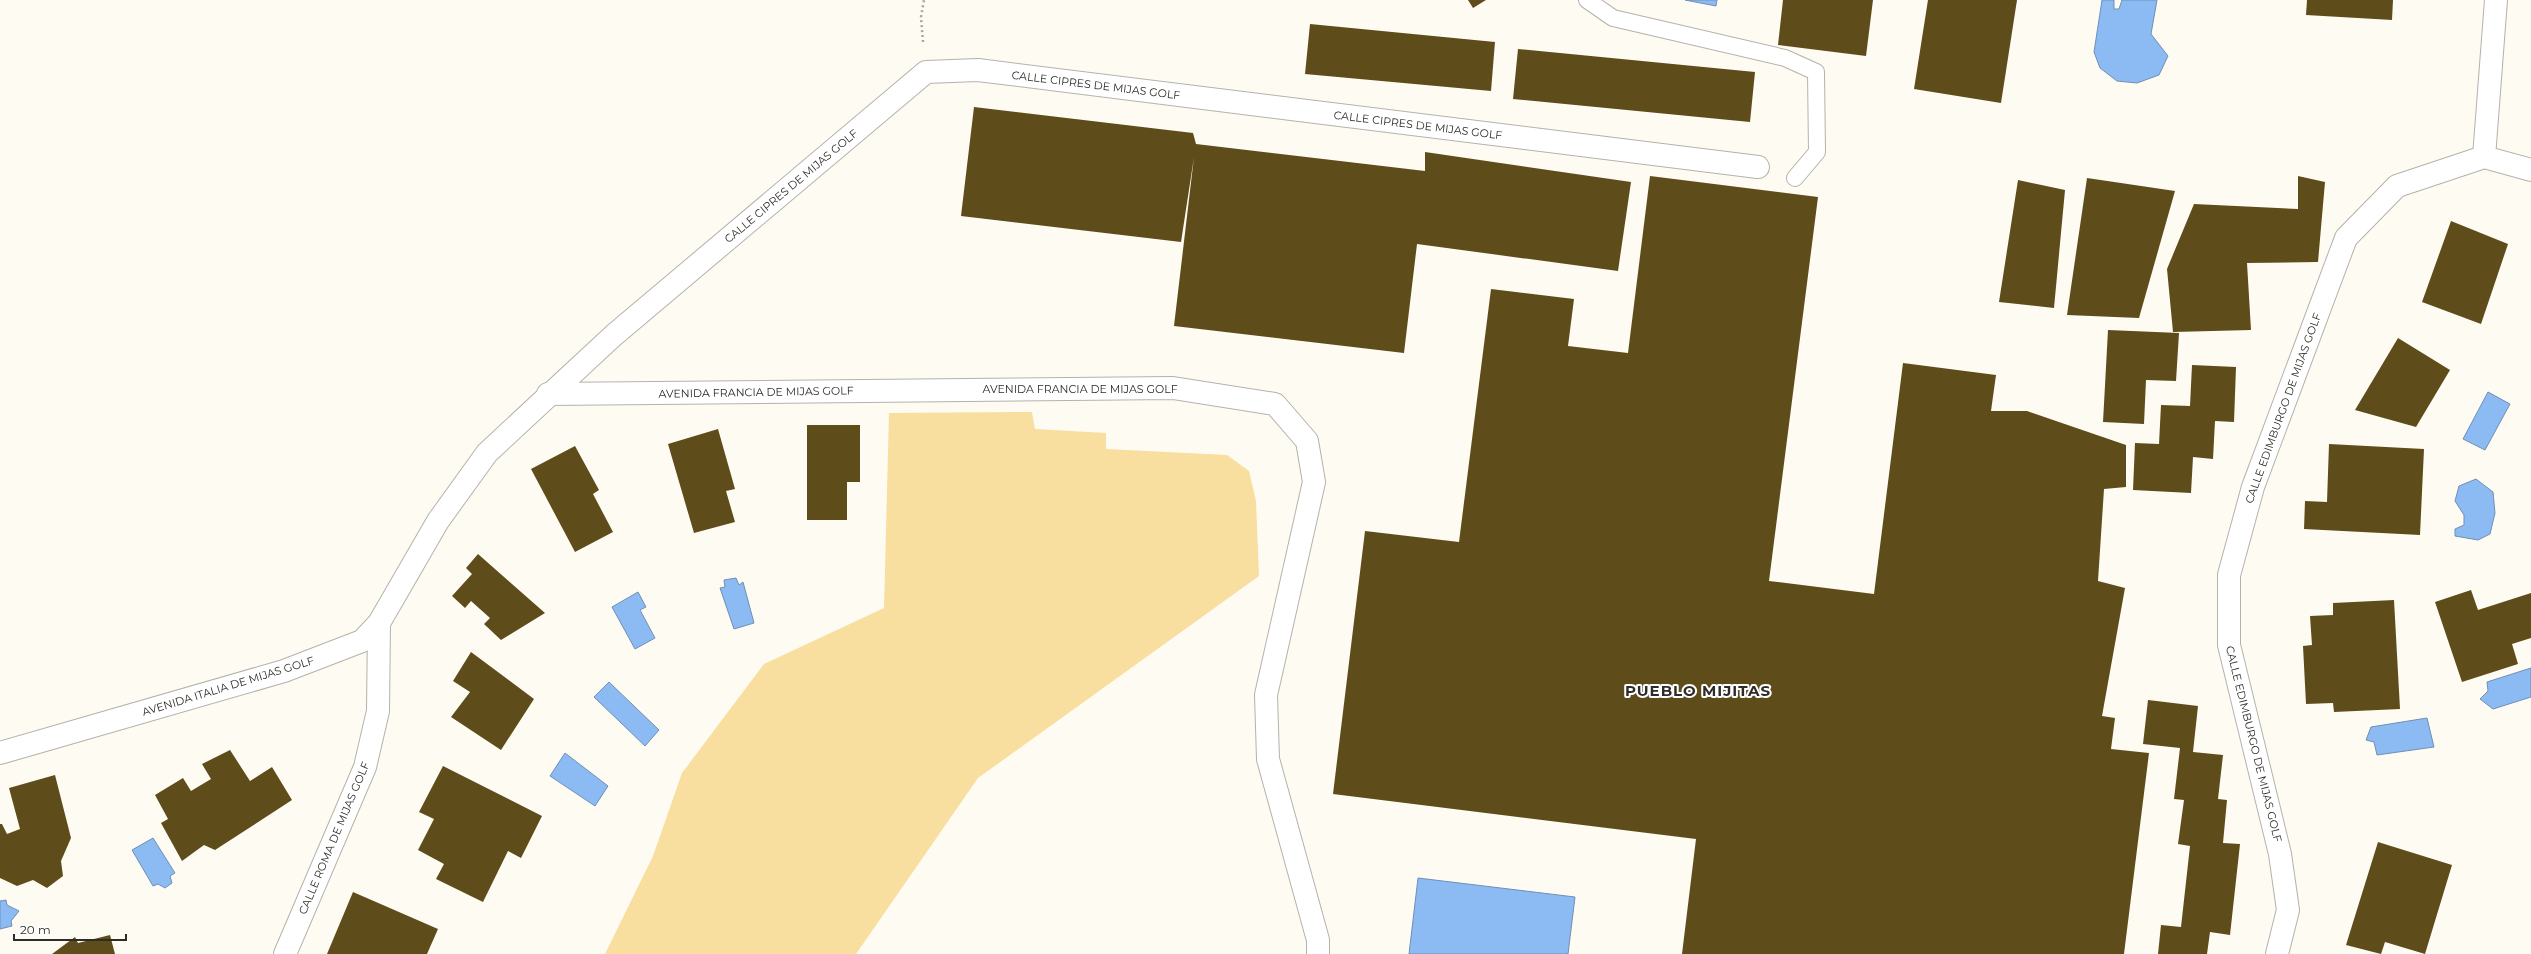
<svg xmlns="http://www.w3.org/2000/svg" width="2531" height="954" font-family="Montserrat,sans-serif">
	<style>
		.green { fill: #f8df9f }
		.water { fill: #8cbaf2; stroke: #708fb6 }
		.building { fill: #5e4c1b }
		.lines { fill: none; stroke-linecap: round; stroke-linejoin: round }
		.service-casing { stroke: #b5b2ab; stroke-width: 18 }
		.minor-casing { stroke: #b5b2ab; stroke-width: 24 }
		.path { stroke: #a9a6a1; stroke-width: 2.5; stroke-dasharray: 2 3; stroke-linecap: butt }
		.service { stroke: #fff; stroke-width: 16 }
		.minor { stroke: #fff; stroke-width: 22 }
		.labels { text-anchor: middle; stroke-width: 4; stroke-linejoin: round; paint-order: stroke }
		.street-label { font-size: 11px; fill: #2d2c29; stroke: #fff }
		.district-label { font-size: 15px; font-weight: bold; letter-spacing: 1px; fill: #2d2c29; stroke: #fff }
	</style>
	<rect width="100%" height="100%" fill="#fefbf3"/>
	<polygon class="green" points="1032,412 1035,429 1106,433 1106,449 1227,455 1249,471 1256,501 1259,576 978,778 856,954 605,954 653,856 682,773 764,664 884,608 889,413"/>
	<g class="water">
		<polygon points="1685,0 1717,0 1716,6"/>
		<polygon points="2102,0 2114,0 2114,9 2119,9 2122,0 2157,0 2151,34 2168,56 2159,75 2137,83 2117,81 2100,68 2094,52"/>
		<polygon points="2488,392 2510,404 2485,450 2463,439"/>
		<polygon points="2476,479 2493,492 2495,513 2490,534 2478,540 2455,536 2455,529 2464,525 2464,515 2455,501 2459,486"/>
		<polygon points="736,578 739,585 743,582 754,623 734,629 720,588 725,587 724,580"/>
		<polygon points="638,592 646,607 640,610 655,638 635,649 612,607"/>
		<polygon points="2531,668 2531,697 2493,709 2480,699 2488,691 2487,682"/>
		<polygon points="609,682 659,730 645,746 594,697"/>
		<polygon points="2427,718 2434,747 2377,755 2374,742 2366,740 2371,727"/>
		<polygon points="565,753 608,786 595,806 550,776"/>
		<polygon points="153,838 175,873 170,876 172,883 165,888 158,884 153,886 132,850"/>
		<polygon points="1418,878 1575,897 1568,954 1409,954"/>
		<polygon points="6,900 7,905 19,911 11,921 12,926 0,929 0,901"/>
	</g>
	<g class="building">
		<polygon points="1468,0 1486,0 1473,8"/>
		<polygon points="1783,0 1873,0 1866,56 1778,45"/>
		<polygon points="1928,0 2017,0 2001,103 1914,89"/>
		<polygon points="2307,0 2393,0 2392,20 2306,15"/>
		<polygon points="1310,24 1495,42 1491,91 1305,74"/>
		<polygon points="1518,49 1755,72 1750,122 1513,99"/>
		<polygon points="974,107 1193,133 1196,144 1425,171 1425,152 1631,182 1618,271 1417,244 1404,353 1174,326 1194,157 1181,242 961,216"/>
		<polygon points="1650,176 1818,197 1769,581 1874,594 1903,363 1996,375 1991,411 2027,411 2126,445 2126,487 2104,489 2098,581 2125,588 2102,716 2115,718 2111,749 2149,753 2124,954 1682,954 1696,839 1333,794 1365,531 1459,542 1491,289 1574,299 1568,346 1628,353"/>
		<polygon points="2298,176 2325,182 2318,262 2247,263 2251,330 2173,332 2167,269 2194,204 2298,209"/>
		<polygon points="2087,178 2175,191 2139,318 2067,315"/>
		<polygon points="2018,180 2065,190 2054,308 1999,302"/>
		<polygon points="2451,221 2508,244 2481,324 2422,302"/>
		<polygon points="2108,330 2179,333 2176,381 2146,380 2144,424 2103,422"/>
		<polygon points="2398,338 2450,370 2416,427 2355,410"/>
		<polygon points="2192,365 2236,367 2234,422 2215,421 2213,459 2193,457 2191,493 2133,490 2135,443 2159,444 2161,405 2190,406"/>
		<polygon points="807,425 860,425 860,482 847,482 847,520 807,520"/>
		<polygon points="718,429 735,489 726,491 735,522 694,533 668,444"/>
		<polygon points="2329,444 2424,449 2420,535 2304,529 2305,501 2327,502"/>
		<polygon points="575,446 599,490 593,494 613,532 575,552 531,469"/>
		<polygon points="478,554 545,613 501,640 484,624 490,618 471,601 465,608 452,596 472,574 466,568"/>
		<polygon points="2471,590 2478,610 2531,593 2531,638 2512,644 2518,664 2462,682 2435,602"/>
		<polygon points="2394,600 2400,709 2334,712 2333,703 2306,704 2303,646 2312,645 2310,616 2333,615 2333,603"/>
		<polygon points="471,652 534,699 501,750 451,717 470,692 453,681"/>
		<polygon points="2148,700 2198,706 2193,752 2223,755 2218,799 2227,800 2223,843 2240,844 2230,935 2210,932 2207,954 2158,954 2161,925 2181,927 2190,846 2178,844 2184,800 2174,799 2180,748 2143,744"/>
		<polygon points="230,750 250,781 272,767 292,800 215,850 204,845 182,861 161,823 168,819 155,795 183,778 191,791 211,779 202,764"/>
		<polygon points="443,766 542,816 521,858 508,851 483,902 436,879 444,864 418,850 434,819 419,812"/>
		<polygon points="55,775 71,838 61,861 63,876 47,888 33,880 17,886 0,878 0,824 2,824 7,834 20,829 9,788"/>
		<polygon points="2378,842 2452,865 2425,954 2385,942 2381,954 2346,945"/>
		<polygon points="353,892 438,929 427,954 327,954"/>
		<polygon points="110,935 115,954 52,954 75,937 78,943"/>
	</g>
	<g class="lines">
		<defs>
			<polyline id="service" points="1587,0 1613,18 1785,58 1816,72 1817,152 1795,178"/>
			<g id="minor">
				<polyline points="2484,157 2496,0"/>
				<polyline points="548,394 1173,388 1275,404 1307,441 1314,482 1266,695 1268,759 1318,940 1318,954"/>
				<polyline points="0,753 284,671 362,641 379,623 438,521 487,453 614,335 926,72 978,70 1758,167"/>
				<polyline points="285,954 365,767 378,711 379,623"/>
				<polyline points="2277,954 2288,910 2280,854 2229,645 2229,575 2253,487 2346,238 2397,186 2484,157 2531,170"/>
			</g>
		</defs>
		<use href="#service" class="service-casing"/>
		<use href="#minor" class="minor-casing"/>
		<polyline class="path" points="923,42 921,17 924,0"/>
		<use href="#service" class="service"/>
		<use href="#minor" class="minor"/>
	</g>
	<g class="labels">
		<g class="street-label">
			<text transform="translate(1096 85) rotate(7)" y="4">CALLE CIPRES DE MIJAS GOLF</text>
			<text transform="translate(1418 125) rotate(7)" y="4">CALLE CIPRES DE MIJAS GOLF</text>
			<text transform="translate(791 186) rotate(-40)" y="4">CALLE CIPRES DE MIJAS GOLF</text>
			<text x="1080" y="393">AVENIDA FRANCIA DE MIJAS GOLF</text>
			<text transform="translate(756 392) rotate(-1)" y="4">AVENIDA FRANCIA DE MIJAS GOLF</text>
			<text transform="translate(2283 408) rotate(-70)" y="4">CALLE EDIMBURGO DE MIJAS GOLF</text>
			<text transform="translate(228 686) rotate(-17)" y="4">AVENIDA ITALIA DE MIJAS GOLF</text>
			<text transform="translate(2254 744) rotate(76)" y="4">CALLE EDIMBURGO DE MIJAS GOLF</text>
			<text transform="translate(334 838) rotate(-67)" y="4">CALLE ROMA DE MIJAS GOLF</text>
		</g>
		<g class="district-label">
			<text x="1698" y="696">PUEBLO MIJITAS</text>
		</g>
	</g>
	<path d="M14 934v6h112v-6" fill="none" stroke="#2d2c29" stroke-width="2"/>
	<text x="20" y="934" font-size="12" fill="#2d2c29" stroke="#ffffff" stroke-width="3" paint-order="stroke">20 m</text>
</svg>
